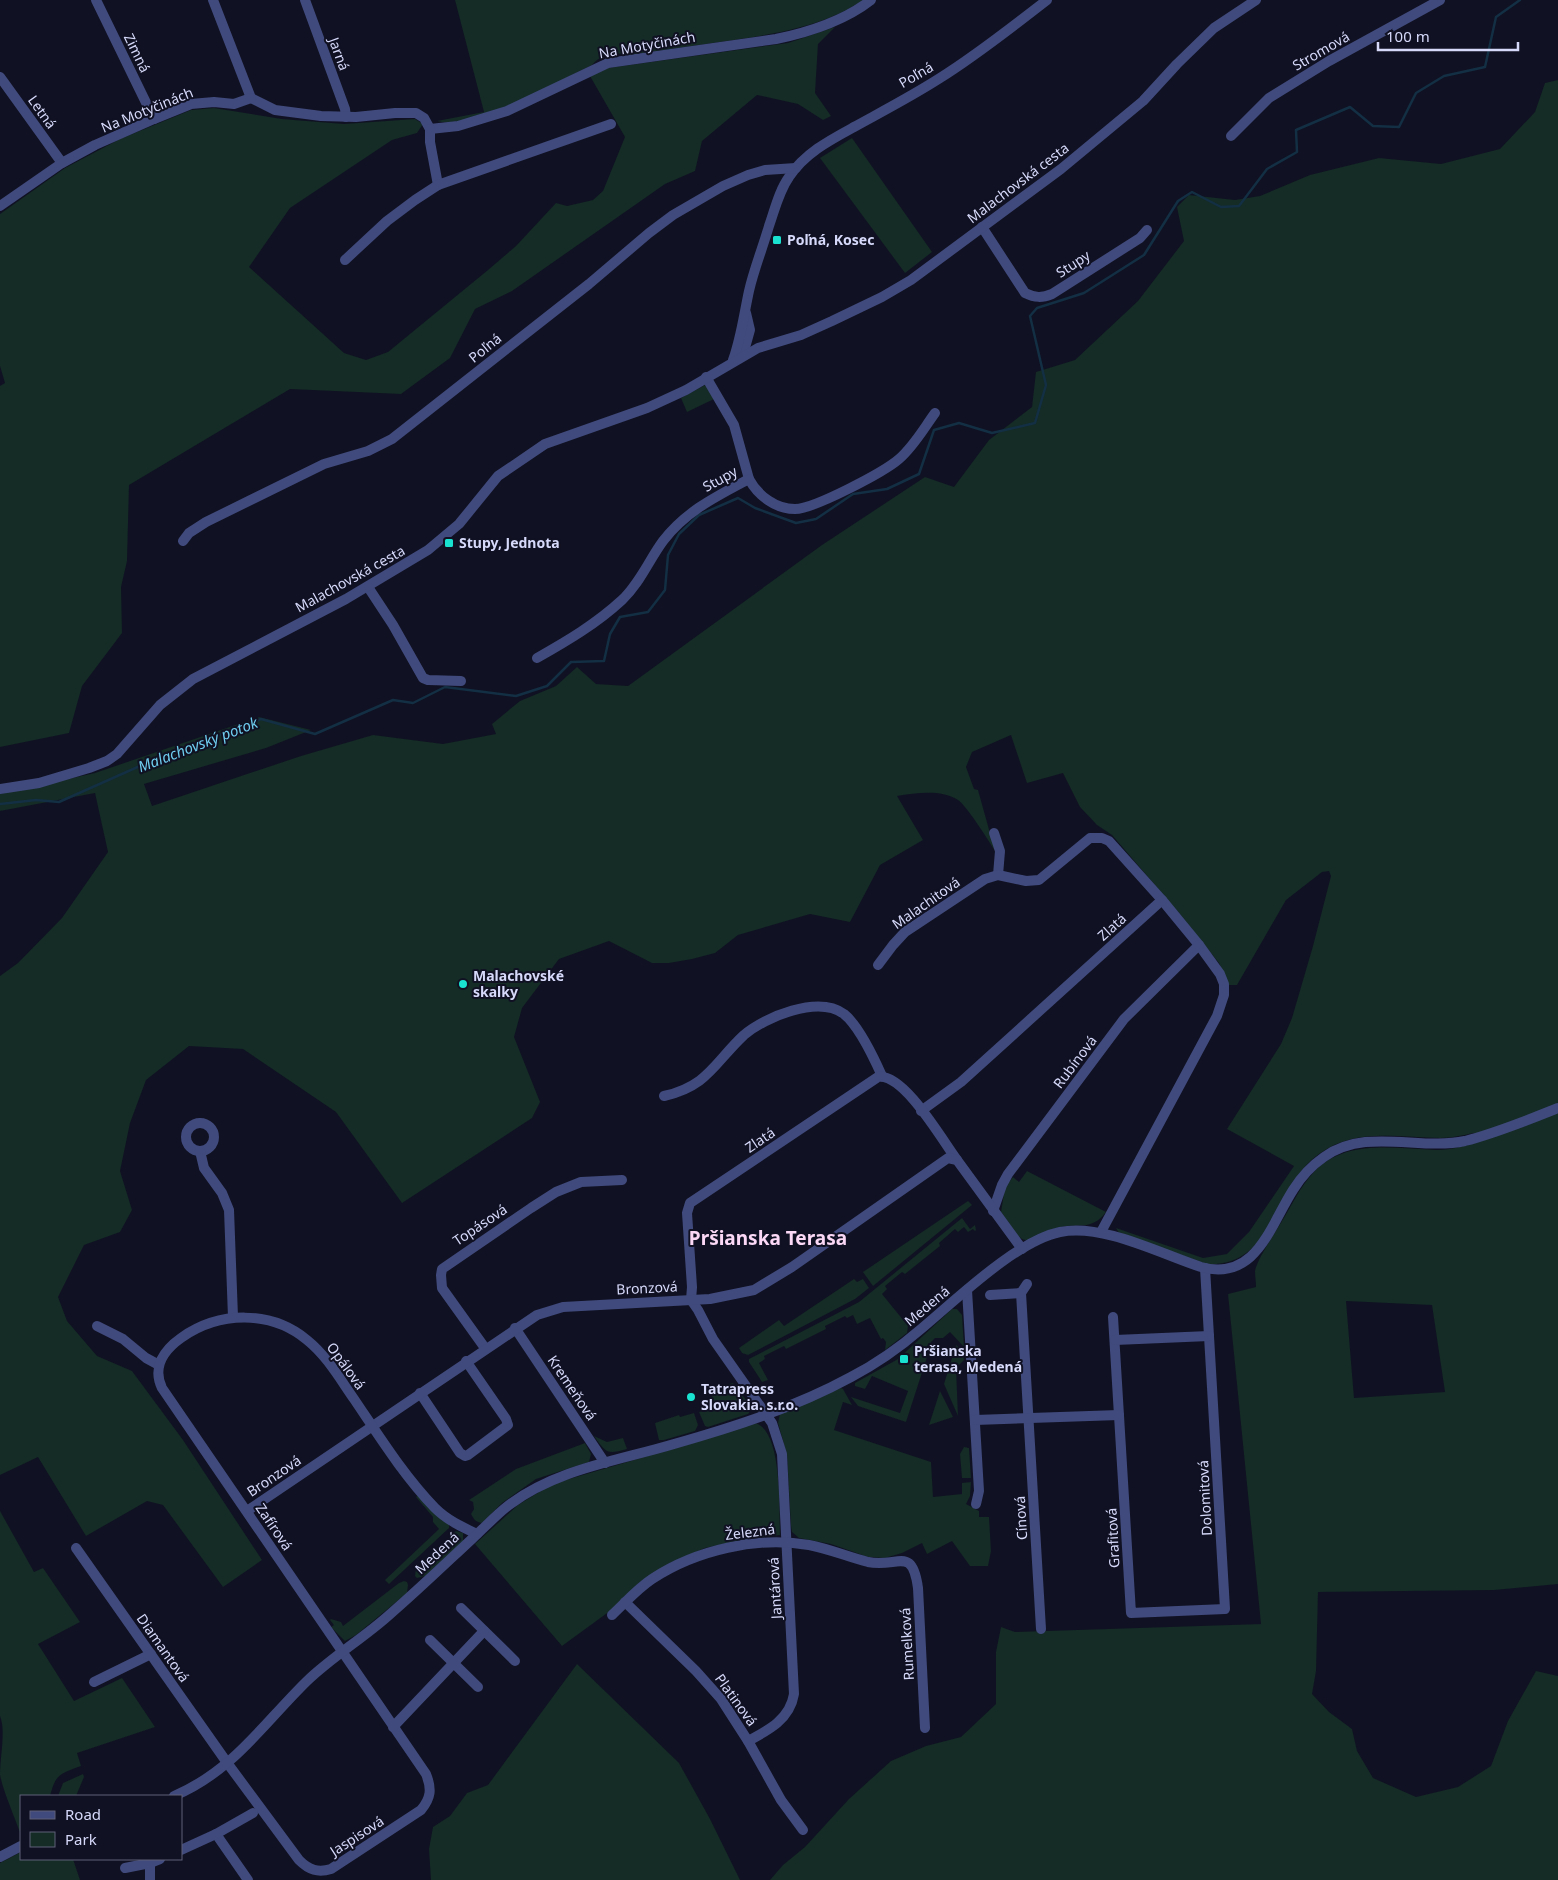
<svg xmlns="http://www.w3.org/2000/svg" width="1558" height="1880" font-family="'Noto Sans',sans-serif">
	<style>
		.green { fill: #142b26; fill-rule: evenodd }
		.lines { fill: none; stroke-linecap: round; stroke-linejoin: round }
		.stream { stroke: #132f43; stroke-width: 2.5 }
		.minor { stroke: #404a7c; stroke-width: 10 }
		.tertiary { stroke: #404a7c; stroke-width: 10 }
		.poi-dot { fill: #19e3d0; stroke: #101122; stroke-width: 2 }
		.labels { text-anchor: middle; stroke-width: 4; stroke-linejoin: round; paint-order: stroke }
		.street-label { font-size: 14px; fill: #d6d9fa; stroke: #101122 }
		.poi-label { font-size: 14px; font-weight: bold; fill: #d6d9fa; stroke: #101122; text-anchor: start }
		.water-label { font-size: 15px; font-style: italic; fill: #6fcdef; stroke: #101122 }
		.district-label { font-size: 19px; font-weight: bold; fill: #fbd8f5; stroke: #101122 }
	</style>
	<rect width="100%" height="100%" fill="#101122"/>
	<g class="green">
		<path d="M455,0H863C822,28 768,35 720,42C689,46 659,51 629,55C615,52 601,54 592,65C559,81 471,131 437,121L484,112Z"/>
		<polygon points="835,27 818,44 815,93 831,116 823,120 798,104 757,95 702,141 695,171 665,184 512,291 475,309 450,358 401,394 290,389 129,485 127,561 121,587 122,633 82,686 69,733 0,747 0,386 5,383 0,366 0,214 65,168 120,139 191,110 214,108 282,119 344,124 415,119 423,124 417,133 392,140 290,208 249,267 344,353 366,360 388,352 488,270 516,246 556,203 567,206 593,200 603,191 625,137 590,76 608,68 788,43"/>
		<path d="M1558,80V1584L1494,1590L1318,1592L1316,1671L1312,1694L1329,1712L1352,1729L1357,1751L1373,1778L1416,1797L1458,1787L1491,1766L1508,1721L1536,1671L1558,1676V1880H770L783,1865L805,1847L849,1799L891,1761L926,1746L961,1737L996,1704V1652L1001,1627L1015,1632L1261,1624L1228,1294L1256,1287C1256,1282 1255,1276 1255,1271C1257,1259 1275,1233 1282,1221C1292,1205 1300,1187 1313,1173C1345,1138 1395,1149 1437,1150C1451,1150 1464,1146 1478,1142L1474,1133C1463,1135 1452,1138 1440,1138C1399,1138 1356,1127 1319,1154C1274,1185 1275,1268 1206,1264L1119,1233L1116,1228L1203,1258L1227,1254L1249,1232L1294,1166L1227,1129L1281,1044L1292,1018L1313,946L1331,876L1329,871L1322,872L1286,900L1237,985H1229L1219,963L1179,913L1112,835L1097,825L1080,807L1063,773L1027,783L1011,735L972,752L966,767L974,789L978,790L995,851C989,841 966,805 958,800C940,789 917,793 897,796L923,840L880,865L850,922L810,914L738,935L715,953L692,959L669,963H652L609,941L559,959L522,1008L514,1037L540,1102L532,1118L402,1203L336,1112L243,1049L189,1046L146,1080L130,1123L120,1171L132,1210L120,1232L84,1245L58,1297L67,1321L97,1356L132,1371L183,1440L262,1560L223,1587L163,1505L147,1501L86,1536L38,1457L0,1475V976L18,963L62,918L108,852L95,793L0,811V794L95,773L259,717L311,730L266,748L144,784L152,806L301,756L373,735L443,744L496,734L492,724L520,701L556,686L577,667L596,684L628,686L822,545L925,477L954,487L989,440L1032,407L1036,372L1075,360L1138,301L1184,241L1177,207L1189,195L1235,200L1260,196L1310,175L1379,158L1441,164L1500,149L1535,112L1545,83ZM1346,1301L1432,1305L1445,1392L1354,1398Z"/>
		<polygon points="852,138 932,252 905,273 820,158"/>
		<polygon points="705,385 714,399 687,412 681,398"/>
		<path d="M1027,1171L1106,1212C1091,1232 1078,1222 1057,1228C1047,1230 1038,1236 1028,1241L1022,1239L1017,1235L1001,1212L1005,1187L1013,1177L1019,1182Z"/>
		<polygon points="968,1201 972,1205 873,1286 863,1272"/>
		<polygon points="962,1218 970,1229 975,1225 976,1230 975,1231 973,1229 968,1232 964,1227 958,1232 955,1229 939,1243 940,1246 905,1274 902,1272 885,1286 887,1289 882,1294 908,1326 907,1333 885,1350 886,1342 883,1338 881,1339 870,1318 857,1324 853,1315 847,1318 845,1316 825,1326 826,1329 786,1349 784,1346 764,1356 765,1359 759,1363 768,1380 762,1382 749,1362 749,1359 859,1302"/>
		<polygon points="854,1279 857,1282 863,1279 869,1288 855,1299 748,1355 742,1353 739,1348 779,1320 784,1326"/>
		<polygon points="952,1309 957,1309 962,1315 964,1347 950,1332 943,1338 935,1338 926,1347 929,1351 906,1422 858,1406 851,1397 900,1413 908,1391 872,1376 865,1389 855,1386 855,1383 898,1359"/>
		<polygon points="956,1345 963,1351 964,1360 956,1368 958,1416 944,1384"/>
		<polygon points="733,1383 750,1405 749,1408 752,1409 748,1414 708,1427 705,1426 699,1412 714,1408 711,1389"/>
		<polygon points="841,1388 843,1389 852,1405 843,1402 834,1430 931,1462 933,1497 962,1494 962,1483 971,1482 970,1496 966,1504 979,1511 979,1517 989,1517 991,1551 988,1566 970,1566 952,1541 927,1554 922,1543 902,1553 885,1558 868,1557 831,1544 799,1538 792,1532 791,1526 787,1455 778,1423 780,1413"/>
		<polygon points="940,1391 953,1417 929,1425"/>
		<polygon points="694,1413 698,1425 695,1431 664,1440 659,1440 655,1423 679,1415 680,1417"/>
		<path d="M755,1423C783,1430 779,1512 780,1535L740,1540L705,1548L670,1563L640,1582L610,1611L562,1646L475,1544L518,1505L552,1484L641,1458Z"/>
		<path d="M594,1436L607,1442L623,1438L627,1449C607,1455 606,1453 594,1436Z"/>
		<path d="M585,1443L591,1454L589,1462L536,1479L502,1503L482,1523C476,1522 474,1520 471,1514L474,1509L473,1502L469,1500L516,1469Z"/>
		<polygon points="964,1447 969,1448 971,1478 962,1478 960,1454"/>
		<polygon points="419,1495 449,1525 449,1528 389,1584 385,1580 439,1529 433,1522 433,1517 416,1497"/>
		<path d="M0,1511L34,1572L43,1568L80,1622L38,1644L74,1701L122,1678L155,1727L77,1753L81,1766C59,1774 56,1774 50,1796H21V1835C15,1818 3,1791 0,1775C0,1756 6,1731 0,1716Z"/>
		<polygon points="456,1531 463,1533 463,1541 425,1576 417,1578 415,1576 416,1569"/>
		<polygon points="404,1581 407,1582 408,1585 407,1593 356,1635 345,1641 331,1627 334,1625 330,1620 331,1619 341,1622 343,1626 399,1583"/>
		<polygon points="577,1664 679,1763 710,1819 740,1880 431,1880 429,1849 433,1827 450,1816 467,1793 488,1785"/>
		<polygon points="83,1774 84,1777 76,1796 58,1796 63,1783"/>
		<polygon points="21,1852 21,1859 73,1859 80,1880 0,1880 0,1863"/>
	</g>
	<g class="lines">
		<polyline class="stream" points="0,804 36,800 59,802 151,761 261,719 315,734 393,700 413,703 445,687 516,696 547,686 571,662 604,661 610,634 620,617 648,612 665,590 668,555 679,534 699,515 738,498 755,508 796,523 816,519 853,494 887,489 919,474 934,430 959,423 992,433 1035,423 1046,385 1030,316 1037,308 1084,293 1144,255 1178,201 1192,192 1221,207 1239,206 1267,169 1297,152 1296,130 1350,107 1373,126 1399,127 1416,93 1444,76 1485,67 1496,17 1520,0"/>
		<g class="minor">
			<polyline points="96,0 154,119"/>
			<polyline points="213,0 251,98"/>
			<polyline points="305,0 345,109 346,117"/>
			<polyline points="0,77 62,163"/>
			<path d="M251,98L275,110L321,116L356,117L395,113H416L424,118L430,129L458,126L507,111L608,63L776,39C810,32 844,21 871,0"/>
			<polyline points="430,129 430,142 438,185"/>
			<polyline points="1231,136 1269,98 1329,61 1440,0"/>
			<polyline points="0,206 62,163 95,145 154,119 191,104 214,102 234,104 251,98"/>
			<path d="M982,227L1025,293C1035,298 1042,298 1052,294L1140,238L1147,230"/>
			<polyline points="345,260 387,221 415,200 438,185 611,124"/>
			<polyline points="743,355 750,330 746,313"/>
			<path d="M733,360C741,338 744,314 749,291C754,269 763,247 769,226C775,209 779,191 789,177C805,153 830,140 854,127C883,111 912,96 940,78C977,55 1012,27 1047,0"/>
			<polyline points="706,377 734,425 749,479"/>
			<polyline points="183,541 189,533 206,522 324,464 368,451 392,439 589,284 649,233 673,215 723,186 748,175 765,170 796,168"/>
			<polyline points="368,587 393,625 423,678 428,680 461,681"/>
			<path d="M537,658C567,641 596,624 622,600C640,583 649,560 663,541C686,511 717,496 749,479C758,496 776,509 795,509C814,509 884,472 899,459C914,446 924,428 935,413"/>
			<polyline points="0,789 39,783 89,768 107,761 117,754 160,705 193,679 346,599 428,550 459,524 498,476 545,444 647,408 686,390 758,348 801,335 832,321 882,297 911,280 1061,169 1143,101 1177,64 1214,28 1256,0"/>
			<polyline points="994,833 1000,851 998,875"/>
			<polyline points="878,965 893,945 905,932 985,879 998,875 1026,881 1039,880 1090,838 1102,838 1109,841 1162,900 1199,945 1220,974 1224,984 1224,995 1217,1016 1101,1232"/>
			<path d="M664,1096C708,1086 714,1063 744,1035C765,1017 818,995 844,1014C859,1026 874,1058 882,1076"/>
			<polyline points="921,1111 961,1082 1162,900"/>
			<circle cx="200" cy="1137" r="14"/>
			<polyline points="200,1151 204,1168 222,1193 229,1210 233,1317"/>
			<polyline points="993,1211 1002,1185 1008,1174 1124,1019 1199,945"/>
			<polyline points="1027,1284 1021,1293 1041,1629"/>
			<polyline points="967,1290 979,1491 976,1504"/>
			<polyline points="990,1295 1021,1293"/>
			<path d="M691,1300L698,1310L713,1339L772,1423L782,1454L794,1694C790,1719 769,1730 748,1741"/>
			<path d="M691,1300L692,1287L687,1213L690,1203L878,1077C904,1073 942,1140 957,1160"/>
			<polyline points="1113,1317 1131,1613 1225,1609 1205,1268"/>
			<polyline points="97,1326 123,1339 146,1358 159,1365"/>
			<polyline points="515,1328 605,1463"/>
			<polyline points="1115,1340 1209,1336"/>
			<polyline points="485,1348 442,1288 441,1275 442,1269 531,1208 556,1192 581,1182 622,1180"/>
			<polyline points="420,1393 460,1453 465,1456 468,1455 508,1425 506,1419 466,1361"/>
			<polyline points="975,1420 1119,1415"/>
			<polyline points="247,1511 537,1315 563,1307 710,1299 754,1290 792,1267 948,1158 957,1160 1022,1249"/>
			<path d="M76,1548L228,1764L299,1860C309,1870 318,1873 331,1869L421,1810C431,1798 432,1789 426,1774L162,1388C152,1367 164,1350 181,1338C219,1311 271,1310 307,1340C327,1356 340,1379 354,1399C379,1436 404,1476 435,1508C447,1520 462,1527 477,1534"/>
			<polyline points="625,1602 696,1671 721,1699 748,1741 781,1800 803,1830"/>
			<polyline points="461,1608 515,1661"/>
			<path d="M612,1615C625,1603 637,1589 652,1579C696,1550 757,1536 809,1545C830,1549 848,1557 868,1562C898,1568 912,1545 918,1588L925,1728"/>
			<polyline points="430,1640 478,1687"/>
			<polyline points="94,1682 151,1654"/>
			<polyline points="393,1727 484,1631"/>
			<polyline points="216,1834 248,1880"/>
			<polyline points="181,1850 216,1834 253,1813"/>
			<polyline points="125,1868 150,1863"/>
			<polyline points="150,1880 150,1863 160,1859"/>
		</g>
		<g class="tertiary">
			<path d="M174,1796C233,1771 263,1724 307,1681C332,1657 362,1639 388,1616C417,1591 445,1564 473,1538C485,1527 496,1515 509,1505C557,1469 617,1461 674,1444C734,1427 796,1407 851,1377C876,1364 899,1348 921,1329C956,1300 1016,1241 1060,1232C1102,1223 1161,1254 1201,1267C1256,1282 1270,1226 1293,1190C1301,1177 1311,1166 1324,1157C1366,1127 1419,1151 1465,1141C1496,1133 1528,1120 1558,1108"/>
			<polyline points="0,1857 21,1846"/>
		</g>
	</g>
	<g class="poi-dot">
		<rect x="772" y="235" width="10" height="10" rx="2.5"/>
		<rect x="444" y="538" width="10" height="10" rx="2.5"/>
		<circle cx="463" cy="984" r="5"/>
		<rect x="899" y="1354" width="10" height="10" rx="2.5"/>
		<circle cx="691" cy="1397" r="5"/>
	</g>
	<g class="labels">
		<g class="street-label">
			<text transform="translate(647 45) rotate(-10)" y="5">Na Motyčinách</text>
			<text transform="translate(1321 51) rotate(-30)" y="5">Stromová</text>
			<text transform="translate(137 53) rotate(64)" y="5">Zimná</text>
			<text transform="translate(339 54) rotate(70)" y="5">Jarná</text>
			<text transform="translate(916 75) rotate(-30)" y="5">Poľná</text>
			<text transform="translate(147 110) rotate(-22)" y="5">Na Motyčinách</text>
			<text transform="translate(42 112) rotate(54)" y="5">Letná</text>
			<text transform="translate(1018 183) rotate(-37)" y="5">Malachovská cesta</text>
			<text transform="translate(1073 264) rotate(-33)" y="5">Stupy</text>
			<text transform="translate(485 348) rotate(-39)" y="5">Poľná</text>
			<text transform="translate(720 479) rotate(-29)" y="5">Stupy</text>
			<text transform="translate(350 579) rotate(-29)" y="5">Malachovská cesta</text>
			<text transform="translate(926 903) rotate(-35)" y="5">Malachitová</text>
			<text transform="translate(1112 927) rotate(-42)" y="5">Zlatá</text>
			<text transform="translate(1075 1062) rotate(-53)" y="5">Rubínová</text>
			<text transform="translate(760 1140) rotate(-34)" y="5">Zlatá</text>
			<text transform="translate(480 1225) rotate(-34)" y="5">Topásová</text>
			<text transform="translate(647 1288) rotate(-3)" y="5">Bronzová</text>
			<text transform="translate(927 1306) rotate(-40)" y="5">Medená</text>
			<text transform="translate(346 1366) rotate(54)" y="5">Opálová</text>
			<text transform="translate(572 1388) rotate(56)" y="5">Kremeňová</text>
			<text transform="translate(274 1476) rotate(-34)" y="5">Bronzová</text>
			<text transform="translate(1205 1498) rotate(-93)" y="5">Dolomitová</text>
			<text transform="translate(1021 1518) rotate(-93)" y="5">Cínová</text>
			<text transform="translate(274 1527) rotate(56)" y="5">Zafírová</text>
			<text transform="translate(750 1532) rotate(-7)" y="5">Železná</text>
			<text transform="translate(1113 1538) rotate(-93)" y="5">Grafitová</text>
			<text transform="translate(437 1553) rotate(-43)" y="5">Medená</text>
			<text transform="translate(775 1588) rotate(-93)" y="5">Jantárová</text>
			<text transform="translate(907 1644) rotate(-93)" y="5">Rumelková</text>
			<text transform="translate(163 1648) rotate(55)" y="5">Diamantová</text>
			<text transform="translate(736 1700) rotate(54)" y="5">Platinová</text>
			<text transform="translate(357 1836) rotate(-33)" y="5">Jaspisová</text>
		</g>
		<g class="poi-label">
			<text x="787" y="245">Poľná, Kosec</text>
			<text x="459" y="548">Stupy, Jednota</text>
			<text x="473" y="981">Malachovské<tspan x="473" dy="16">skalky</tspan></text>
			<text x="914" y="1356">Pršianska<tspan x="914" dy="16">terasa, Medená</tspan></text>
			<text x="701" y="1394">Tatrapress<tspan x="701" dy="16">Slovakia. s.r.o.</tspan></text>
		</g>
		<g class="water-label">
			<text transform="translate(198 745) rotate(-21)" y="5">Malachovský potok</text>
		</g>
		<g class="district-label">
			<text x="768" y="1245">Pršianska Terasa</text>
		</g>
	</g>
	<rect x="20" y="1795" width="162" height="65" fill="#101122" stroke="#5f6178"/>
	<rect x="30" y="1811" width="25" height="8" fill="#404a7c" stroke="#5f6178"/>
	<text x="65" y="1820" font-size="15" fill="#d6d9fa">Road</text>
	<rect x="30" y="1832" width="25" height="15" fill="#142b26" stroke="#5f6178"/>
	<text x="65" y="1845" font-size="15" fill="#d6d9fa">Park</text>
	<path d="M1378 42v8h140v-8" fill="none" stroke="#d6d9fa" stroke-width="2.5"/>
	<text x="1386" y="42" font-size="15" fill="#d6d9fa" stroke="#101122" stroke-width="4" paint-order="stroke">100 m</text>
</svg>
